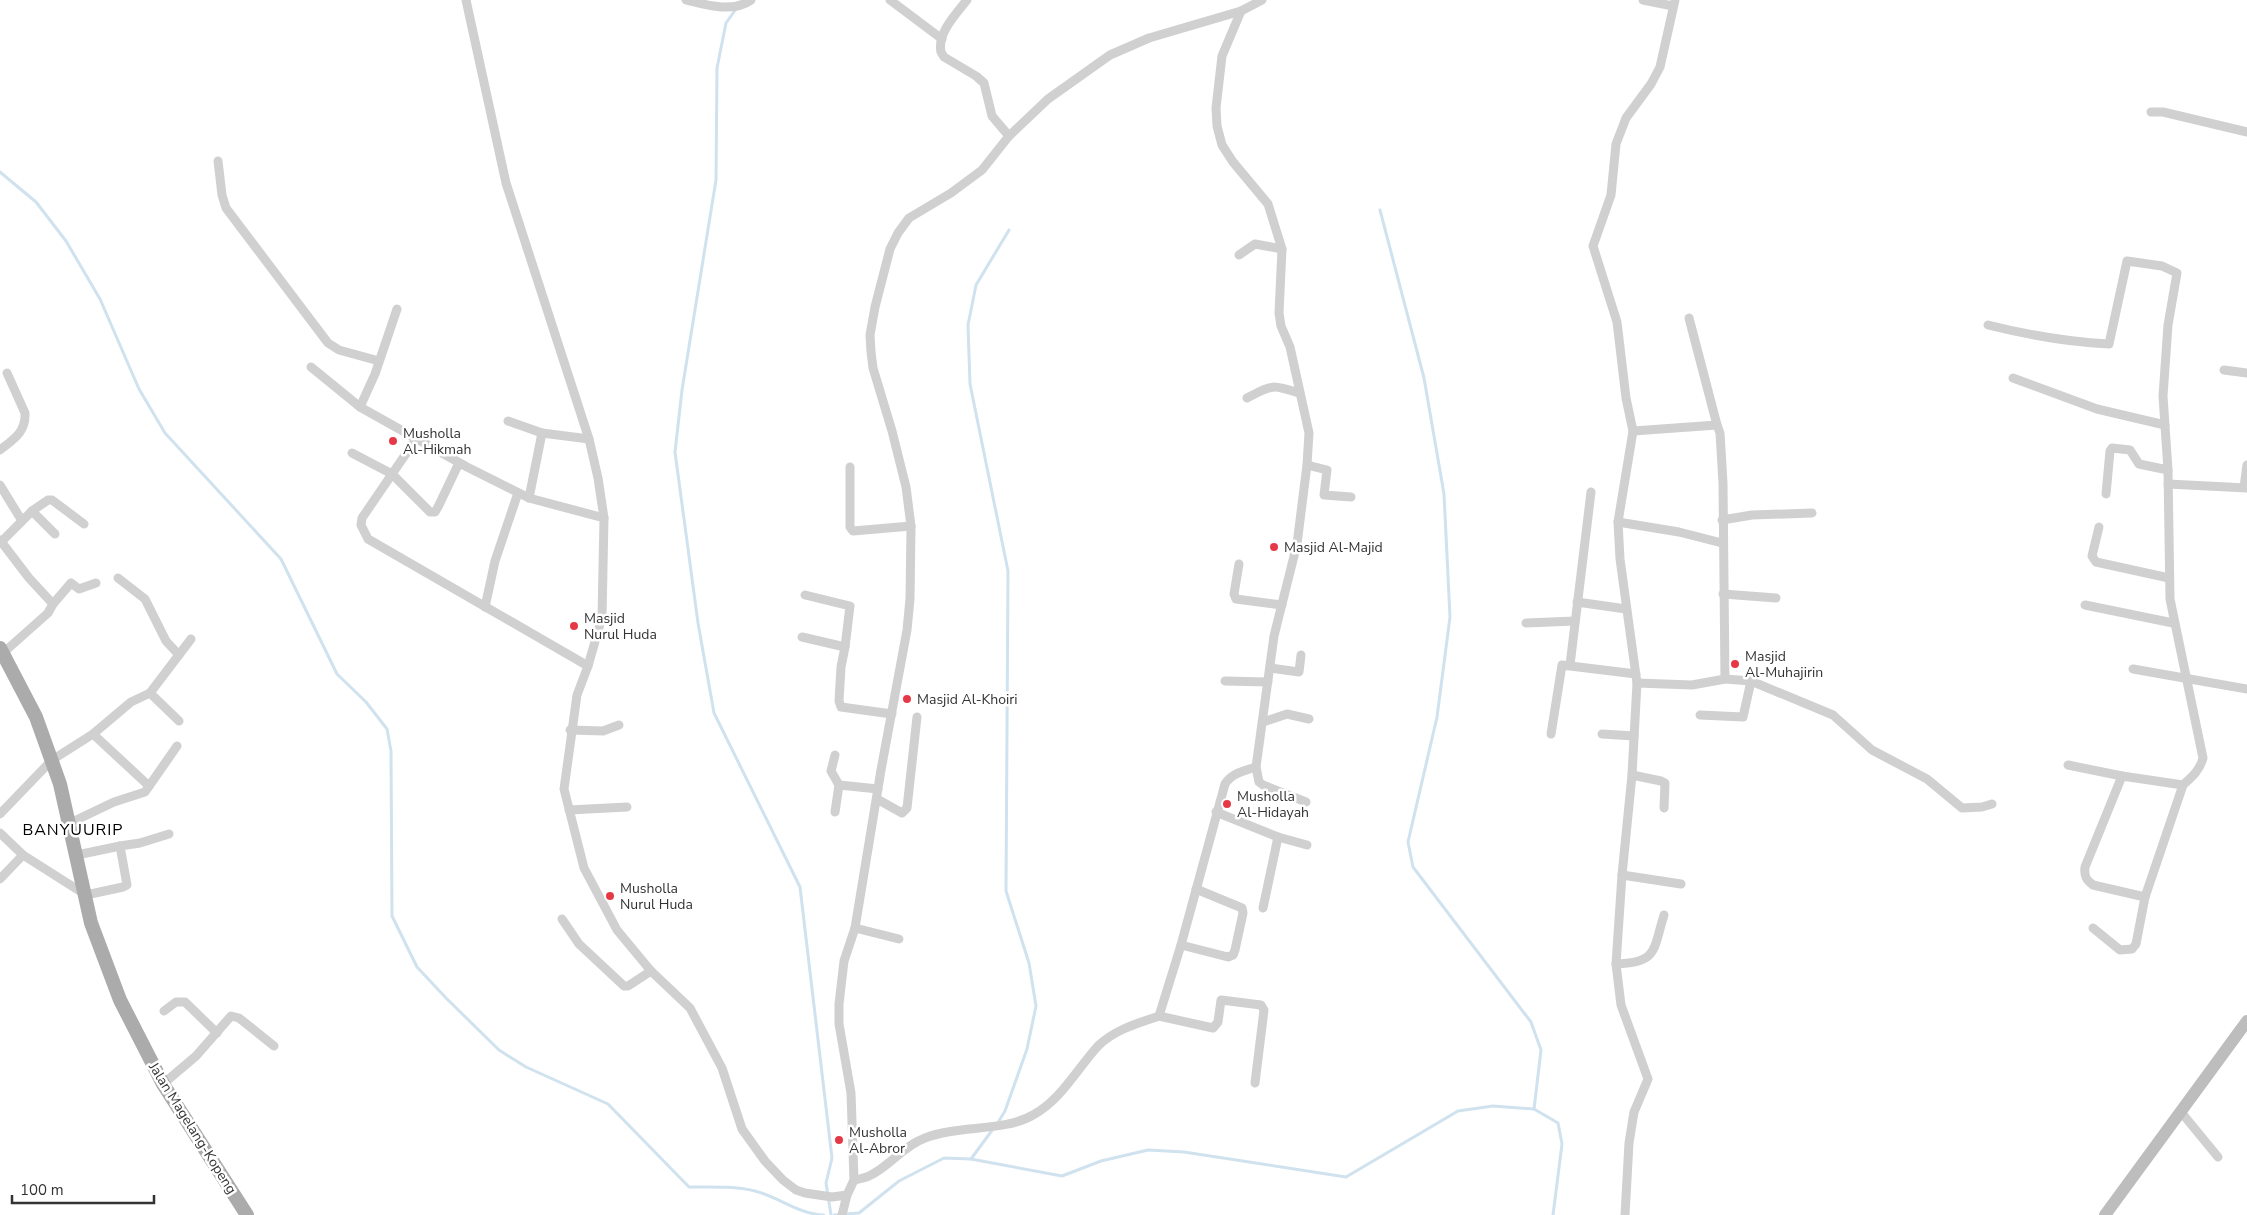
<svg xmlns="http://www.w3.org/2000/svg" width="2247" height="1215" font-family="'Nunito Sans',sans-serif">
	<style>
		.lines { fill: none; stroke-linecap: round; stroke-linejoin: round }
		.stream { stroke: #cfe2ee; stroke-width: 3 }
		.street { stroke: #d0d0d0; stroke-width: 9 }
		.secondary { stroke: #bdbdbd; stroke-width: 12 }
		.primary { stroke: #ababab; stroke-width: 14 }
		.poi-dot { fill: #e63946; stroke: #fff; stroke-width: 2 }
		.labels { text-anchor: middle; stroke-width: 5; stroke-linejoin: round; paint-order: stroke }
		.poi-label { font-size: 14px; fill: #333; stroke: #fff; text-anchor: start }
		.street-label { font-size: 14px; fill: #333; stroke: #fff }
		.quarter-label { font-size: 16px; letter-spacing: 1px; fill: #000; stroke: #fff }
	</style>
	<rect width="100%" height="100%" fill="#fff"/>
	<g class="lines">
		<g class="stream">
			<polyline points="736,9 726,23 717,68 716,180 682,390 675,452 698,623 714,713 800,887 832,1158 826,1183 831,1215"/>
			<path d="M0,172L36,202L66,241L100,299L139,389L165,433L281,559L337,674L366,702L387,729L391,751L392,916L417,967L446,998L499,1050L526,1067L608,1104L689,1187C711,1187 734,1186 755,1191C779,1197 798,1214 824,1215"/>
			<polyline points="1380,210 1424,378 1444,494 1450,617 1437,717 1408,842 1413,867 1531,1022 1541,1050 1534,1109"/>
			<polyline points="997,1124 1005,1111 1027,1049 1036,1006 1029,963 1006,891 1008,571 970,384 968,325 976,285 1009,230"/>
			<polyline points="971,1159 993,1129"/>
			<polyline points="834,1215 859,1213 899,1181 944,1158 971,1159 1062,1176 1101,1161 1148,1150 1184,1152 1346,1177 1458,1111 1493,1106 1534,1109 1558,1123 1562,1144 1553,1215"/>
		</g>
		<g class="street">
			<polyline points="466,0 506,183 589,439 598,478 604,518 602,617 588,666 577,695 564,789 584,868 617,930 651,971 690,1008 722,1068 742,1129 765,1161 783,1180 796,1190 805,1193 832,1197 847,1195"/>
			<path d="M686,0C706,5 733,13 751,0"/>
			<polyline points="890,0 942,39"/>
			<path d="M967,0C956,14 937,33 941,52L944,57L976,76L984,83L992,116L1009,136"/>
			<polyline points="1643,0 1673,6"/>
			<polyline points="2151,112 2163,112 2247,132"/>
			<polyline points="218,161 222,195 226,208 328,343 339,350 379,361"/>
			<polyline points="1239,255 1255,244 1282,249"/>
			<polyline points="397,309 375,374 360,407 467,467 529,498 604,518"/>
			<polyline points="1689,318 1717,425"/>
			<path d="M1988,325C2028,335 2067,342 2109,344L2127,261L2162,266L2177,273L2168,325L2163,396L2168,470L2170,599L2203,758C2200,770 2192,777 2183,785L2122,776L2085,867C2084,876 2086,880 2093,885L2145,897L2183,785"/>
			<polyline points="311,367 360,407"/>
			<polyline points="2224,370 2247,373"/>
			<polyline points="2013,378 2097,409 2165,425"/>
			<path d="M1247,398C1272,385 1271,384 1299,393"/>
			<polyline points="508,421 542,433 589,439"/>
			<polyline points="1633,431 1717,425 1720,433 1723,483 1725,679 1692,685 1637,683"/>
			<polyline points="416,439 362,518 361,525 368,539 588,666"/>
			<path d="M0,450C14,439 26,432 25,413L7,373"/>
			<polyline points="352,453 392,474 430,512 435,512 438,507 459,463"/>
			<polyline points="1307,465 1327,470 1324,495 1351,497"/>
			<polyline points="850,467 850,527 853,531 911,526"/>
			<polyline points="2168,484 2247,488"/>
			<polyline points="0,485 22,521"/>
			<polyline points="2244,487 2247,465"/>
			<polyline points="2106,494 2110,451 2112,448 2130,450 2139,464 2168,470"/>
			<polyline points="529,498 542,433"/>
			<polyline points="32,511 55,534"/>
			<polyline points="1722,520 1752,515 1812,513"/>
			<polyline points="1618,522 1679,532 1722,543"/>
			<polyline points="2099,527 2092,556 2096,562 2169,578"/>
			<polyline points="0,540 29,578 53,604 71,583 79,589 96,583"/>
			<polyline points="0,543 32,511 48,500 52,500 84,524"/>
			<polyline points="1239,564 1234,594 1236,599 1282,605"/>
			<polyline points="118,578 145,599 166,641 179,655"/>
			<polyline points="1723,594 1776,598"/>
			<polyline points="805,595 850,606 845,647"/>
			<polyline points="1577,602 1626,609"/>
			<polyline points="2085,605 2173,623"/>
			<polyline points="485,607 495,561 518,493"/>
			<polyline points="1526,623 1575,621"/>
			<polyline points="802,637 845,647 841,667 839,701 841,707 892,714"/>
			<polyline points="3,653 48,613 53,604"/>
			<polyline points="1570,665 1591,492"/>
			<polyline points="1270,668 1299,672 1301,655"/>
			<polyline points="2133,669 2247,689"/>
			<polyline points="1725,679 1751,681 1833,715 1872,750 1927,779 1962,808 1982,807 1992,804"/>
			<polyline points="1225,681 1268,682"/>
			<polyline points="150,693 191,639"/>
			<polyline points="1700,715 1743,717 1751,681"/>
			<polyline points="1263,722 1287,714 1309,719"/>
			<polyline points="570,730 603,731 619,725"/>
			<polyline points="93,734 149,786"/>
			<polyline points="1551,734 1562,665 1636,674"/>
			<polyline points="1602,734 1634,736"/>
			<polyline points="835,755 831,771 839,785"/>
			<polyline points="2068,765 2122,776"/>
			<polyline points="1256,767 1259,782 1263,785 1306,802"/>
			<polyline points="1632,775 1661,781 1665,783 1664,808"/>
			<polyline points="877,799 902,813 907,808 917,717"/>
			<polyline points="569,810 627,807"/>
			<polyline points="835,812 839,785 878,789"/>
			<polyline points="1216,812 1278,837 1263,908"/>
			<polyline points="0,814 52,760 93,734 131,702 150,693 179,721"/>
			<polyline points="70,823 114,802 145,792 177,746"/>
			<polyline points="0,833 23,855 86,895 123,887 127,885 120,846 140,843 169,834"/>
			<polyline points="1278,837 1307,845"/>
			<polyline points="77,855 120,846"/>
			<polyline points="1622,875 1681,884"/>
			<polyline points="0,879 23,855"/>
			<polyline points="562,919 579,944 624,986 628,986 651,971"/>
			<polyline points="855,928 899,939"/>
			<polyline points="2093,928 2120,950 2132,949 2136,944 2145,897"/>
			<polyline points="1181,945 1228,957 1233,955 1235,950 1243,913 1242,908 1196,889"/>
			<path d="M1616,964C1658,963 1653,950 1664,915"/>
			<polyline points="164,1011 176,1002 185,1002 217,1033"/>
			<polyline points="1159,1016 1213,1028 1218,1022 1221,1000 1261,1005 1264,1010 1255,1083"/>
			<polyline points="163,1084 196,1056 231,1016 239,1018 274,1046"/>
			<polyline points="2181,1112 2218,1157"/>
			<path d="M854,1180C859,1179 865,1178 869,1176C889,1167 903,1146 925,1138C958,1125 1004,1132 1033,1115C1061,1100 1077,1069 1098,1046C1114,1030 1138,1023 1159,1016L1181,945L1225,784C1232,773 1244,771 1256,767L1274,636L1297,544L1307,465L1309,433L1290,347L1281,326L1279,313L1282,249L1268,204L1233,162L1222,145L1217,126L1216,108L1222,56L1241,11"/>
			<polyline points="842,1215 847,1195 854,1180 851,1093 839,1024 839,1004 844,961 855,928 881,770 907,630 910,599 911,526 906,487 892,431 873,368 871,352 870,335 875,307 890,249 898,233 909,218 951,193 982,170 1009,136 1048,99 1110,55 1149,38 1241,11 1262,0"/>
			<polyline points="1625,1215 1629,1143 1634,1112 1648,1079 1621,1005 1616,964 1622,875 1632,775 1637,683 1620,559 1618,522 1633,431 1626,398 1617,322 1593,246 1611,195 1616,144 1626,118 1651,84 1660,67 1675,0"/>
		</g>
		<polyline class="secondary" points="2105,1215 2247,1021"/>
		<polyline class="primary" points="0,648 36,717 60,784 91,923 120,1000 163,1084 247,1215"/>
	</g>
	<g class="poi-dot">
		<circle cx="393" cy="441" r="5"/>
		<circle cx="1274" cy="547" r="5"/>
		<circle cx="574" cy="626" r="5"/>
		<circle cx="1735" cy="664" r="5"/>
		<circle cx="907" cy="699" r="5"/>
		<circle cx="1227" cy="804" r="5"/>
		<circle cx="610" cy="896" r="5"/>
		<circle cx="839" cy="1140" r="5"/>
	</g>
	<g class="labels">
		<g class="poi-label">
			<text x="403" y="438">Musholla<tspan x="403" dy="16">Al-Hikmah</tspan></text>
			<text x="1284" y="552">Masjid Al-Majid</text>
			<text x="584" y="623">Masjid<tspan x="584" dy="16">Nurul Huda</tspan></text>
			<text x="1745" y="661">Masjid<tspan x="1745" dy="16">Al-Muhajirin</tspan></text>
			<text x="917" y="704">Masjid Al-Khoiri</text>
			<text x="1237" y="801">Musholla<tspan x="1237" dy="16">Al-Hidayah</tspan></text>
			<text x="620" y="893">Musholla<tspan x="620" dy="16">Nurul Huda</tspan></text>
			<text x="849" y="1137">Musholla<tspan x="849" dy="16">Al-Abror</tspan></text>
		</g>
		<g class="street-label">
			<text transform="translate(193 1128) rotate(58)" y="5">Jalan Magelang-Kopeng</text>
		</g>
		<g class="quarter-label">
			<text x="73" y="835">BANYUURIP</text>
		</g>
	</g>
	<path d="M12 1195v8h142v-8" fill="none" stroke="#333333" stroke-width="2.5"/>
	<text x="20" y="1195" font-size="15" fill="#333333" stroke="#ffffff" stroke-width="4" paint-order="stroke">100 m</text>
</svg>
